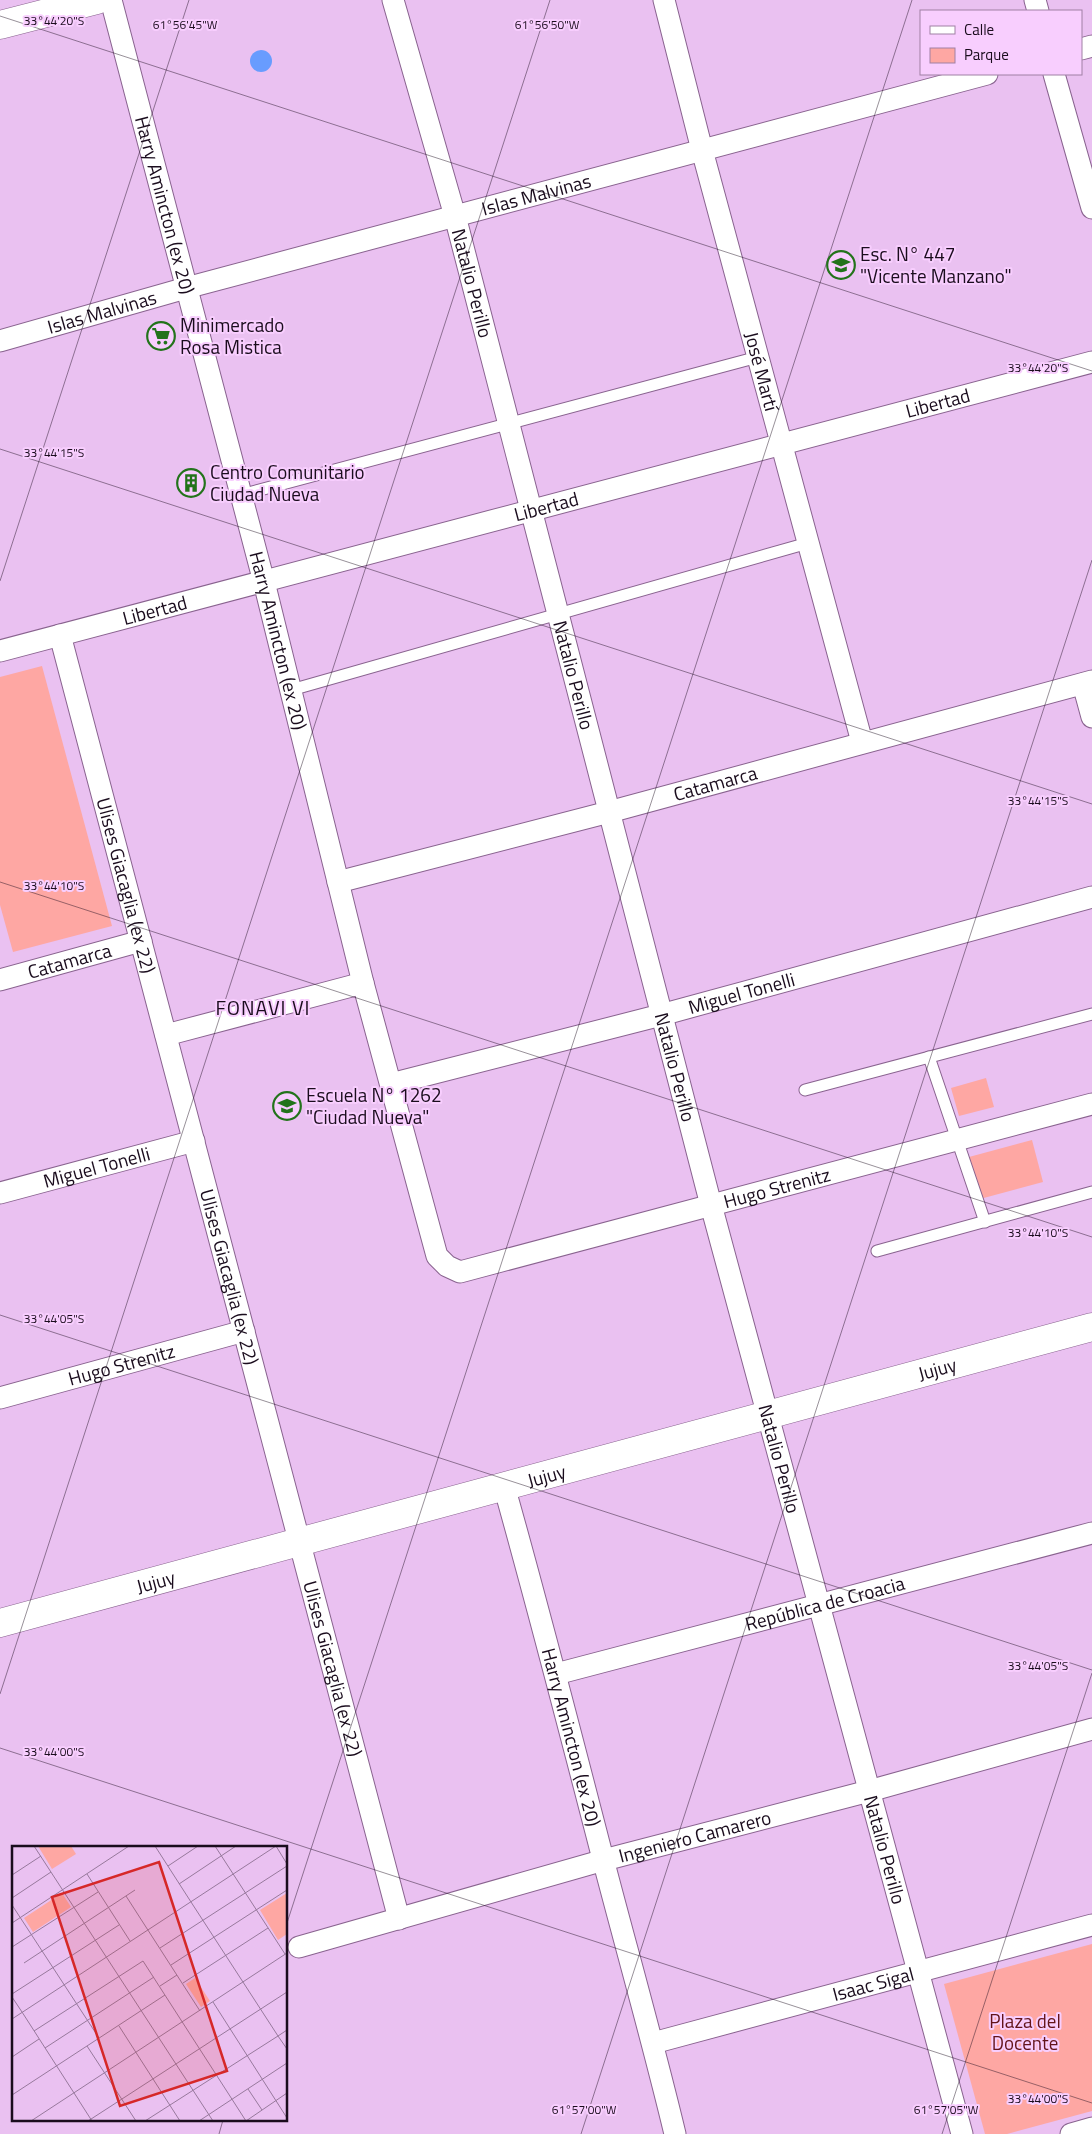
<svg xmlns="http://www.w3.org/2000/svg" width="1092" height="2134" font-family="'Titillium Web',sans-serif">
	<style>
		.green { fill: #fea7a3 }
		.water { fill: #689cfe }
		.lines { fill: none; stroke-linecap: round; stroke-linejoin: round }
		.service-casing { stroke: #89638f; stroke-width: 13 }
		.minor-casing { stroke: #89638f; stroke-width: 23 }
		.secondary-casing { stroke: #89638f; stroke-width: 29 }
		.service { stroke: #fff; stroke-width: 11 }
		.minor { stroke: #fff; stroke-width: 21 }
		.secondary { stroke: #fff; stroke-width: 28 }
		.ticks { fill: none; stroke: #1a0c1d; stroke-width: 1; stroke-opacity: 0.45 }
		.labels { text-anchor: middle; stroke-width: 4; stroke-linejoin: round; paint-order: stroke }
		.street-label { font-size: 19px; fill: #1a0c1d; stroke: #f8cefe }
		.poi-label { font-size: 19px; fill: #1a0c1d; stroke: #f8cefe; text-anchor: start }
		.park-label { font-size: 19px; fill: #621319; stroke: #f8cefe }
		.neighbourhood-label { font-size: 20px; letter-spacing: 1px; fill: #1a0c1d; stroke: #f8cefe }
		.inset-road { fill: none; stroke: #97799c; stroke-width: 1 }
		.view { fill: #d62828; fill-opacity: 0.15; stroke: #d62828; stroke-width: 2.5 }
		.inset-edge { fill: none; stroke: #1a0c1d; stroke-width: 2.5 }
		.ticks-label { font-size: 12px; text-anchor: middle; fill: #1a0c1d; stroke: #f8cefe; stroke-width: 4; stroke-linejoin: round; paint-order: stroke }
	</style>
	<rect width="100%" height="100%" fill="#eac1f1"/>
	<g class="green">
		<polygon points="42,666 112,926 13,952 0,905 0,677"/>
		<polygon points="986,1078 994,1107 959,1116 951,1088"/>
		<polygon points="1032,1140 1043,1182 980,1199 969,1157"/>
		<polygon points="1092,1944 1092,2111 1007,2134 985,2134 944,1984"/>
	</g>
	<circle class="water" cx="261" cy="61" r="11"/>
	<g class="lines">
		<defs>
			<g id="service">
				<polyline points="241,495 758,357"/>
				<polyline points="291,690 808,543"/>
				<polyline points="929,1057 985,1222"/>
				<polyline points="805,1090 1092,1014"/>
				<polyline points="877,1251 1092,1192"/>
			</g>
			<g id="minor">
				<path id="s1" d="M111,0L264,582L363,983L437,1256L447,1266L460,1272L1092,1104"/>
				<path id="s2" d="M393,0L455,216L711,1205L962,2134"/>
				<path id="s3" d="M664,0L702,150L862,742"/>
				<polyline points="1035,0 1038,11"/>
				<polyline points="1081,49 1092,46"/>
				<polyline points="1054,74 1092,208"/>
				<path id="s4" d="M0,341L186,288L987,74"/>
				<path id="s5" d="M60,635L399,1919"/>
				<path id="s6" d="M0,651L1092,362"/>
				<polyline points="1083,684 1092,717"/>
				<path id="s7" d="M338,882L609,812L1092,681"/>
				<path id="s8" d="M0,980L141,941"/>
				<polyline points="166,1035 363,983"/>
				<path id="s9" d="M391,1084L661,1015L1092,897"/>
				<path id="s10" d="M0,1193L194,1141"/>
				<path id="s11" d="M0,1398L244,1331"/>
				<path id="s12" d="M504,1486C539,1610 571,1735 603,1859C627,1951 653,2042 675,2134"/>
				<path id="s13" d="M556,1674L1092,1533"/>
				<path id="s14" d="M299,1947L604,1860L869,1791L1092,1729"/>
				<path id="s15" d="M653,2043L1092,1925"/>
				<polyline points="1071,2134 1092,2128"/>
			</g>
			<g id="secondary">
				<polyline points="0,25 97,0"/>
				<path id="s16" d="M0,1623C365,1527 728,1425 1092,1327"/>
			</g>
		</defs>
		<use href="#service" class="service-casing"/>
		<use href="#minor" class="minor-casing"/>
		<use href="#secondary" class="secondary-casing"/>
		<use href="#service" class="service"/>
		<use href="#minor" class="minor"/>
		<use href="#secondary" class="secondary"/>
	</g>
	<path class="ticks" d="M0,16L1092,371M0,449L1092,804M0,581L189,0M0,882L1092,1237M0,1315L1092,1670M0,1694L550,0M0,1748L1092,2103M286,1926L912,0M219,2134L223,2120M581,2134L1092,560M942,2134L1092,1673"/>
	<defs>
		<symbol id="school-ring" viewBox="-11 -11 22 22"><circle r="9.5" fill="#f8cefe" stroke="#23731b" stroke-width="1.5"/><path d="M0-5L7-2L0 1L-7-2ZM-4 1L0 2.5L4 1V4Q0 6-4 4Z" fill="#23731b"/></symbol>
		<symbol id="supermarket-ring" viewBox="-11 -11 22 22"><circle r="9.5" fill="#f8cefe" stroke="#23731b" stroke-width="1.5"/><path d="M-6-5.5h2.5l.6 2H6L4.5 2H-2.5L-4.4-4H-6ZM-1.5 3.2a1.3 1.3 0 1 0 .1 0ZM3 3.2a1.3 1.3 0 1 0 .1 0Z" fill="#23731b"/></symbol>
		<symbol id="building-ring" viewBox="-11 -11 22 22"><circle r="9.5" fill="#f8cefe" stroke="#23731b" stroke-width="1.5"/><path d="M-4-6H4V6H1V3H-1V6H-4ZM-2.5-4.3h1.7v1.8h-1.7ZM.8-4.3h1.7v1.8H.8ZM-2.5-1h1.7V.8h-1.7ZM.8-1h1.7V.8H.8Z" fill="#23731b"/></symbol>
	</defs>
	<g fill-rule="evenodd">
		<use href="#school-ring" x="825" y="249" width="32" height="32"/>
		<use href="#supermarket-ring" x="145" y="320" width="32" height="32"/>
		<use href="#building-ring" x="175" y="467" width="32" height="32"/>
		<use href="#school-ring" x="271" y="1090" width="32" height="32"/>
	</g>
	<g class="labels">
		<g class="street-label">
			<text dy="7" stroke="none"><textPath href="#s4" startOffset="556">Islas Malvinas</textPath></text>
			<text dy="7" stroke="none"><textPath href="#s1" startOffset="212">Harry Amincton (ex 20)</textPath></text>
			<text dy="7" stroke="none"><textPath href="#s2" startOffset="294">Natalio Perillo</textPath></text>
			<text dy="7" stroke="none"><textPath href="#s4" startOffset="106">Islas Malvinas</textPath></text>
			<text dy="7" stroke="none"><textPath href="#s3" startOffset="384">José Martí</textPath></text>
			<text dy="7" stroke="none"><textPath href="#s6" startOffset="970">Libertad</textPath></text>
			<text dy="7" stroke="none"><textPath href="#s6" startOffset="565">Libertad</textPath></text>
			<text dy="7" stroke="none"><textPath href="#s6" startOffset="160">Libertad</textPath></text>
			<text dy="7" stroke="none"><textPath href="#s1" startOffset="662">Harry Amincton (ex 20)</textPath></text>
			<text dy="7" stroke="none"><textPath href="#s2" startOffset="699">Natalio Perillo</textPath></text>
			<text dy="7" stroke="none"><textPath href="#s7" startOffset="390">Catamarca</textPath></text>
			<text dy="7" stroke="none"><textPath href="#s5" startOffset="259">Ulises Giacaglia (ex 22)</textPath></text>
			<text dy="7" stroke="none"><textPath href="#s8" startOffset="72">Catamarca</textPath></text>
			<text dy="7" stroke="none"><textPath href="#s9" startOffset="362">Miguel Tonelli</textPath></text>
			<text dy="7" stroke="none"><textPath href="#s2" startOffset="1104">Natalio Perillo</textPath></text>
			<text dy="7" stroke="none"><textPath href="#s10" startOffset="100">Miguel Tonelli</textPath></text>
			<text dy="7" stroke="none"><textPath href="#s1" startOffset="1654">Hugo Strenitz</textPath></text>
			<text dy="7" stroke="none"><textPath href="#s5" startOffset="664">Ulises Giacaglia (ex 22)</textPath></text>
			<text dy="7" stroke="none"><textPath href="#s11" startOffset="126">Hugo Strenitz</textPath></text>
			<text dy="7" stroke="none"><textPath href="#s16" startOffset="971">Jujuy</textPath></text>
			<text dy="7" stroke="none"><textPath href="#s2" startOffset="1509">Natalio Perillo</textPath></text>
			<text dy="7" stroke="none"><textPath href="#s16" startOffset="566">Jujuy</textPath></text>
			<text dy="7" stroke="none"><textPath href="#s16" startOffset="161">Jujuy</textPath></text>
			<text dy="7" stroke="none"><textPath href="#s13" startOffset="278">República de Croacia</textPath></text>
			<text dy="7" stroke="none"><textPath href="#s5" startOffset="1069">Ulises Giacaglia (ex 22)</textPath></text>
			<text dy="7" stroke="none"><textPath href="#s12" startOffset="260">Harry Amincton (ex 20)</textPath></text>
			<text dy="7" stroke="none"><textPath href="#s14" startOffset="411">Ingeniero Camarero</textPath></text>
			<text dy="7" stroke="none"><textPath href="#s2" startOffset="1914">Natalio Perillo</textPath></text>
			<text dy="7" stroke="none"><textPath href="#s15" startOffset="228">Isaac Sigal</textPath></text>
		</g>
		<g class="poi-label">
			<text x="860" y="261">Esc. N° 447<tspan x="860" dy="22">"Vicente Manzano"</tspan></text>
			<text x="180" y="332">Minimercado<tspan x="180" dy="22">Rosa Mistica</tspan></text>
			<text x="210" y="479">Centro Comunitario<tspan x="210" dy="22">Ciudad Nueva</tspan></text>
			<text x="306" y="1102">Escuela N° 1262<tspan x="306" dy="22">"Ciudad Nueva"</tspan></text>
		</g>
		<g class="park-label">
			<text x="1025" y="2028">Plaza del<tspan x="1025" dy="22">Docente</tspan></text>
		</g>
		<g class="neighbourhood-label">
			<text x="263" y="1015">FONAVI VI</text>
		</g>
	</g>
	<g transform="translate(12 1846)">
		<rect width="275" height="275" fill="#eac1f1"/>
		<path d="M59,0L64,8L40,23L26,0ZM50,47L59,61L21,86L12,72ZM275,47V88L266,94L248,64ZM183,132L198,155L189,161L174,138Z" fill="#fea7a3"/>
		<path class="inset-road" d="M22,0L201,275M143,0L179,56M203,0L273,108M264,0L275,18M156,20L186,0M75,28L118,95M0,29L29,10M167,38L224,0M114,50L188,165M0,52L39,26M179,56L266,190M0,59L87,192M0,77L117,0M0,101L86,46M148,102L275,20M12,117L123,44M159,119L275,44M171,137L256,82M148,140L165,129M0,148L107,79M0,151L10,166M201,156L275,272M10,166L80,275M0,173L264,0M107,180L168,275M275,184L266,190L275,203M22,185L131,115L234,275M75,200L124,275M33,202L142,131M0,211L27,193M236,243L250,264M0,249L153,149M19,275L275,107M76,275L275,146M133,275L266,190M187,275L275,217M234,275L275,247"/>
		<path class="view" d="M147,16L215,225L108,260L40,51Z"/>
		<rect width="275" height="275" class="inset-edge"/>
	</g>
	<g class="ticks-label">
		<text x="54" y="25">33°44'20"S</text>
		<text x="185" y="29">61°56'45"W</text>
		<text x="547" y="29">61°56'50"W</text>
		<text x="1038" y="372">33°44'20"S</text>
		<text x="54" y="457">33°44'15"S</text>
		<text x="1038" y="805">33°44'15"S</text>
		<text x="54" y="890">33°44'10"S</text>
		<text x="1038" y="1237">33°44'10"S</text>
		<text x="54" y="1323">33°44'05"S</text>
		<text x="1038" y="1670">33°44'05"S</text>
		<text x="54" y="1756">33°44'00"S</text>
		<text x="1038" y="2103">33°44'00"S</text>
		<text x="584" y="2114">61°57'00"W</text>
		<text x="946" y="2114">61°57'05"W</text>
	</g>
	<rect x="920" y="10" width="162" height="65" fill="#f8cefe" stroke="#9f80a4"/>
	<rect x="930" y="26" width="25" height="8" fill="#ffffff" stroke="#9f80a4"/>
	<text x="964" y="35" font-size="15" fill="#1a0c1d">Calle</text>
	<rect x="930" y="48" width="25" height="15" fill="#fea7a3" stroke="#9f80a4"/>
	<text x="964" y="60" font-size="15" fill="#1a0c1d">Parque</text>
</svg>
